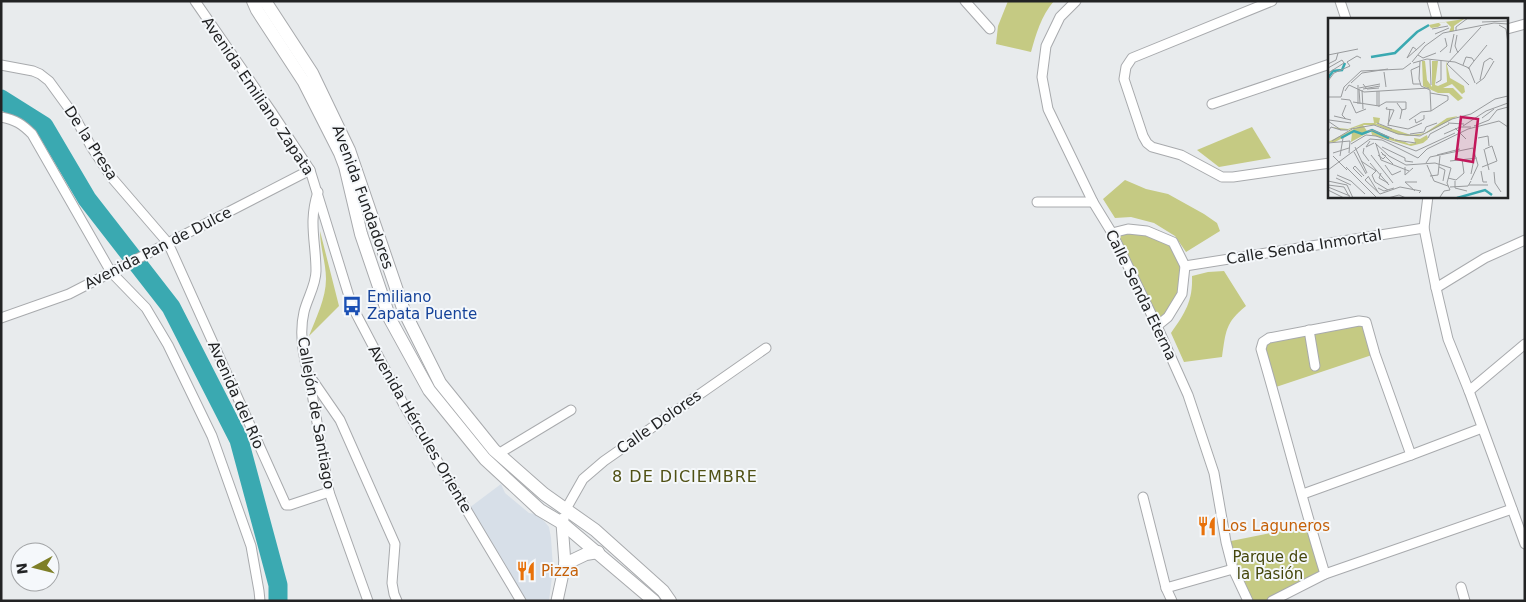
<svg xmlns="http://www.w3.org/2000/svg" width="1526" height="602" font-family="'DejaVu Sans',sans-serif">
	<style>
		.built { fill: #d7dfe8 }
		.green { fill: #c5ca83 }
		.lines { fill: none; stroke-linecap: round; stroke-linejoin: round }
		.river { stroke: #3aa9b1; stroke-width: 19 }
		.minor-casing { stroke: #a8aaad; stroke-width: 11 }
		.tertiary-casing { stroke: #a8aaad; stroke-width: 13 }
		.secondary-casing { stroke: #a8aaad; stroke-width: 14 }
		.minor { stroke: #fff; stroke-width: 9 }
		.tertiary { stroke: #fff; stroke-width: 11 }
		.secondary { stroke: #fff; stroke-width: 12 }
		.labels { text-anchor: middle; stroke-width: 4; stroke-linejoin: round; paint-order: stroke }
		.street-label { font-size: 15px; fill: #222324; stroke: #f5f8fb }
		.transit-label { font-size: 15px; fill: #164399; stroke: #f5f8fb; text-anchor: start }
		.food-label { font-size: 15px; fill: #c56008; stroke: #f5f8fb; text-anchor: start }
		.park-label { font-size: 15px; fill: #45470c; stroke: #f5f8fb }
		.neighbourhood-label { font-size: 16px; letter-spacing: 1px; fill: #505115; stroke: #f5f8fb }
		.inset-river { fill: none; stroke: #3aa9b1; stroke-width: 2.5 }
		.inset-road { fill: none; stroke: #999b9d; stroke-width: 1 }
		.view { fill: #c2185b; fill-opacity: 0.15; stroke: #c2185b; stroke-width: 2.5 }
		.inset-edge { fill: none; stroke: #222324; stroke-width: 2.5 }
	</style>
	<rect width="100%" height="100%" fill="#e8ebed"/>
	<polygon class="built" points="501,484 505,493 529,513 535,514 544,521 549,527 551,538 553,568 549,601 526,601 469,508"/>
	<g class="green">
		<path d="M1008,1H1054C1041,16 1036,34 1031,52L996,44L998,26Z"/>
		<polygon points="1252,127 1271,158 1219,167 1197,150"/>
		<polygon points="1125,180 1146,189 1168,194 1204,214 1217,223 1220,231 1186,252 1175,236 1154,223 1131,217 1115,218 1103,199"/>
		<polygon points="1128,229 1173,242 1185,266 1182,294 1157,326 1112,233"/>
		<path d="M320,231L339,306L309,336C316,318 326,298 326,279C326,263 320,247 320,231Z"/>
		<path d="M1224,271L1246,306C1225,323 1226,331 1222,357L1184,362L1171,333C1185,313 1193,301 1192,276L1208,272Z"/>
		<polygon points="1363,321 1375,354 1273,388 1263,342"/>
		<polygon points="1310,525 1325,574 1272,601 1248,601 1226,542"/>
	</g>
	<g class="lines">
		<polyline class="river" points="1,99 44,126 87,199 171,307 239,440 278,585 278,601"/>
		<defs>
			<g id="minor">
				<polyline points="195,1 271,111 310,170 352,306 405,407 521,601"/>
				<polyline points="965,1 990,29"/>
				<polyline points="1076,1 1060,17 1046,46 1042,77 1048,109 1093,202 1112,233 1157,326 1188,395 1214,473 1226,542 1233,569 1248,601"/>
				<polyline points="1272,1 1132,58 1126,67 1124,79 1143,136 1147,143 1152,147 1181,155 1222,177 1233,177 1330,163"/>
				<polyline points="1340,1 1346,19"/>
				<polyline points="1432,1 1437,19"/>
				<polyline points="1507,29 1525,24"/>
				<polyline points="1,65 33,71 40,74 49,81 73,114 92,148 112,178 168,243 286,505 290,505 329,492"/>
				<polyline points="1212,104 1330,64"/>
				<path d="M1,117C16,120 22,124 32,134L111,272L146,308L168,345L212,436L251,546L259,591L260,601"/>
				<path d="M318,192C308,222 316,242 316,271C316,285 307,299 304,312C299,333 303,356 309,376L329,492L368,601"/>
				<polyline points="1428,196 1424,228 1436,288 1448,339 1469,391 1525,544"/>
				<polyline points="1037,202 1093,202"/>
				<polyline points="1112,233 1128,229 1147,231 1173,242 1185,266 1182,294 1168,317 1157,326"/>
				<polyline points="1185,266 1424,228"/>
				<polyline points="1436,288 1485,258 1525,240"/>
				<polyline points="1,318 69,294 310,170"/>
				<polyline points="1309,330 1315,366"/>
				<polyline points="311,378 340,420 395,544 392,583 394,594 397,601"/>
				<polyline points="1469,391 1525,344"/>
				<polyline points="498,454 571,410"/>
				<polyline points="1303,494 1411,455 1482,428"/>
				<polyline points="1143,497 1166,588 1172,601"/>
				<polyline points="566,509 583,479 604,461 766,348"/>
				<path d="M1325,574C1302,500 1283,424 1261,349L1263,342L1269,338L1359,321L1366,322L1375,354L1411,455"/>
				<polyline points="1461,587 1465,601"/>
				<polyline points="1166,588 1233,569"/>
				<polyline points="1272,601 1325,574 1512,509"/>
			</g>
			<polyline id="tertiary" points="557,601 565,564 562,523 563,519"/>
			<g id="secondary">
				<polyline points="253,1 257,10 304,82 340,153 345,166 361,234 390,319 429,390 485,459 540,510 562,523 654,601"/>
				<polyline points="265,1 312,73 349,150 404,311 440,383 494,450 544,494 595,530 663,591 670,601"/>
				<polyline points="565,564 586,554 598,552"/>
			</g>
		</defs>
		<use href="#minor" class="minor-casing"/>
		<use href="#tertiary" class="tertiary-casing"/>
		<use href="#secondary" class="secondary-casing"/>
		<use href="#minor" class="minor"/>
		<use href="#tertiary" class="tertiary"/>
		<use href="#secondary" class="secondary"/>
	</g>
	<defs>
		<symbol id="bus-bare" viewBox="-9 -9 18 18"><path d="M-5-6H5V4H4V6H2V4H-2V6H-4V4H-5ZM-3.5-4V0h7V-4ZM-3.5 1.2v1.5H-2V1.2ZM2 1.2v1.5H3.5V1.2Z" fill="#1a4fb4" stroke="#f5f8fb" stroke-width="2.5" paint-order="stroke"/></symbol>
		<symbol id="restaurant-bare" viewBox="-9 -9 18 18"><path d="M-5-6h1v4h1v-4h1v4h1v-4h1v5L-1.5 .5V6h-2V.5L-5-1ZM5-6V6H3V1.5H1.5Q1.5-4 5-6Z" fill="#e8710a" stroke="#f5f8fb" stroke-width="2.5" paint-order="stroke"/></symbol>
	</defs>
	<g fill-rule="evenodd">
		<use href="#bus-bare" x="338" y="292" width="28" height="28"/>
		<use href="#restaurant-bare" x="1193" y="512" width="28" height="28"/>
		<use href="#restaurant-bare" x="512" y="557" width="28" height="28"/>
	</g>
	<g class="labels">
		<g class="street-label">
			<text transform="translate(258 96) rotate(56)" y="5">Avenida Emiliano Zapata</text>
			<text transform="translate(91 143) rotate(57)" y="5">De la Presa</text>
			<text transform="translate(363 197) rotate(70)" y="5">Avenida Fundadores</text>
			<text transform="translate(1304 247) rotate(-9)" y="5">Calle Senda Inmortal</text>
			<text transform="translate(158 248) rotate(-27)" y="5">Avenida Pan de Dulce</text>
			<text transform="translate(1141 295) rotate(64)" y="5">Calle Senda Eterna</text>
			<text transform="translate(236 395) rotate(66)" y="5">Avenida del Río</text>
			<text transform="translate(316 413) rotate(80)" y="5">Callejón de Santiago</text>
			<text transform="translate(659 422) rotate(-35)" y="5">Calle Dolores</text>
			<text transform="translate(420 429) rotate(60)" y="5">Avenida Hércules Oriente</text>
		</g>
		<g class="transit-label">
			<text x="367" y="302">Emiliano<tspan x="367" dy="17">Zapata Puente</tspan></text>
		</g>
		<g class="food-label">
			<text x="1222" y="531">Los Laguneros</text>
			<text x="541" y="576">Pizza</text>
		</g>
		<g class="park-label">
			<text x="1270" y="562">Parque de<tspan x="1270" dy="17">la Pasión</tspan></text>
		</g>
		<g class="neighbourhood-label">
			<text x="685" y="482">8 DE DICIEMBRE</text>
		</g>
	</g>
	<g transform="translate(1328 18)">
		<rect width="180" height="180" fill="#e8ebed"/>
		<path d="M136,1L126,8V13L121,14L123,9L118,4L111,5L113,7L110,9L103,10L101,7L110,5ZM94,43H97L99,62L104,69V43H110L107,67L110,68L119,64L118,43L122,60L136,68L137,74L134,76L124,66L115,70H125L135,80L130,83L121,75H110L95,68ZM130,98L99,115L89,118H79L69,116L48,107H35L39,113L45,112L50,116L77,124L81,126L87,125L86,120L92,121L99,117L100,121L95,125L83,128L44,117L43,113L23,124L24,115L7,124H0L32,108L20,112H13L3,109L20,111L36,105H46L45,99L52,100L51,105H47L83,117L97,115L119,100Z" fill="#c5ca83"/>
		<path class="inset-river" d="M43,39L67,35L89,14L101,7M0,60L5,53L14,52L17,45M13,120L26,113L34,116L44,112L61,120M129,180L157,172L164,177"/>
		<path class="inset-road" d="M154,4L180,3M171,7L178,11L180,25M104,11L120,8M128,13V9L140,0M107,16L121,10M129,17L127,28L130,35M112,34L119,28L117,20M122,35L126,16M0,37L30,31M90,37L95,40L108,35M79,40L97,24M79,40L85,29L89,32M102,42L103,67M92,43L91,61L93,68L102,72L103,93L120,82M146,43L159,27M84,44L97,28L115,15L166,5L180,6M85,45L99,41L127,44L141,50L147,65M0,46L8,42L10,35M119,46L153,9M119,46L141,67M135,47L138,39L144,40L146,43L140,51M22,48L19,44L29,38L33,40M92,48L83,52L85,66H93M0,50L14,42L16,45L0,55M56,54L58,69M152,62L156,44L162,40L165,42M0,63L6,55L22,48M23,65L34,55L60,51M108,65L113,62V42M35,66L39,71L51,70M148,66L156,60L166,43M31,70L52,66M31,71L32,86M35,71L52,68M34,72L35,91M17,73L21,67L36,74L101,70M49,73V88M51,73V89M102,75L120,78V82M0,79H13L16,69L33,53L75,51L83,45M13,81L22,82L28,95L38,91M25,84L51,88L58,84H78V91L73,92M69,85L74,92L72,101M30,86V67M18,87L14,97L18,101M59,89L58,91L66,92L60,106M6,98L23,102M154,100L166,91M87,101L88,105L96,101V97M1,102L23,105M81,102L93,94L103,93M0,103L13,112H20M49,105L64,111M120,105L136,106M60,107L80,111L94,105M60,108L62,91M135,108L158,93L180,85M146,108L161,102L169,92L180,89M127,110L138,121M23,111L46,107L70,116L92,118L124,101L143,96L167,81L180,78M40,113L44,112L66,121M0,114L3,109L13,112M82,116L96,114L98,109L109,105M116,116L132,109H143M100,120L102,116L121,106M150,120L160,118L161,128M67,122L88,125M4,123L24,111M42,123L38,129L46,125M0,125L22,123L21,135M47,125L61,138L78,147L107,145L123,150L119,165L122,172L116,173L112,179M23,126L38,117L48,118L88,133L127,115M48,126L53,142L81,153M27,129L39,155M54,129L77,140V143L85,144M36,130L35,135L41,143M156,131L161,152M26,134L38,156M53,134L65,146M5,135L21,130M43,137L65,165M50,137L55,141L58,138L54,136M109,137L132,131M5,138L19,152M12,138L15,120M33,143L48,153L44,157L47,164L60,172M122,143L149,140M42,145L61,167M98,145L102,139L145,130L150,147L143,162M57,147L64,157L73,153M99,147L106,163L120,168M18,149L49,180M77,149V157L85,150M111,149L117,152L115,163M154,149L169,143L164,128L157,131M0,152L42,121L54,122L90,140L99,131L140,111L171,103L180,109M153,153L155,164H159M166,154L167,165L173,174M53,155L51,160L60,165M143,156L146,141M9,157L23,163L37,176M40,158L50,174M102,158L110,157L112,138M34,159L25,150L27,148L36,158M40,159L37,162L52,176L72,169L93,173L91,175M8,160L23,167M120,160L128,162L136,155L134,141M0,163L19,167L25,180M127,163V170L139,173M0,167L16,169L22,180M141,167H160M0,169L22,178M122,169L140,168L143,163M50,170L56,173L66,170M0,172L16,180M87,173L77,164H89M60,180L71,177L78,180"/>
		<path class="view" d="M133,99L150,101L145,144L128,141Z"/>
		<rect width="180" height="180" class="inset-edge"/>
	</g>
	<rect width="1526" height="602" fill="none" stroke="#222324" stroke-width="5"/>
	<g transform="translate(35 567) rotate(263)"><circle r="24" fill="#f5f8fb" stroke="#a1a3a5"/>
	<path d="M0-4L9 19L0 12L-9 19Z" fill="#7e7f27"/>
	<text y="-8" font-size="14" font-weight="bold" text-anchor="middle" fill="#222324">N</text>
	</g>
</svg>
